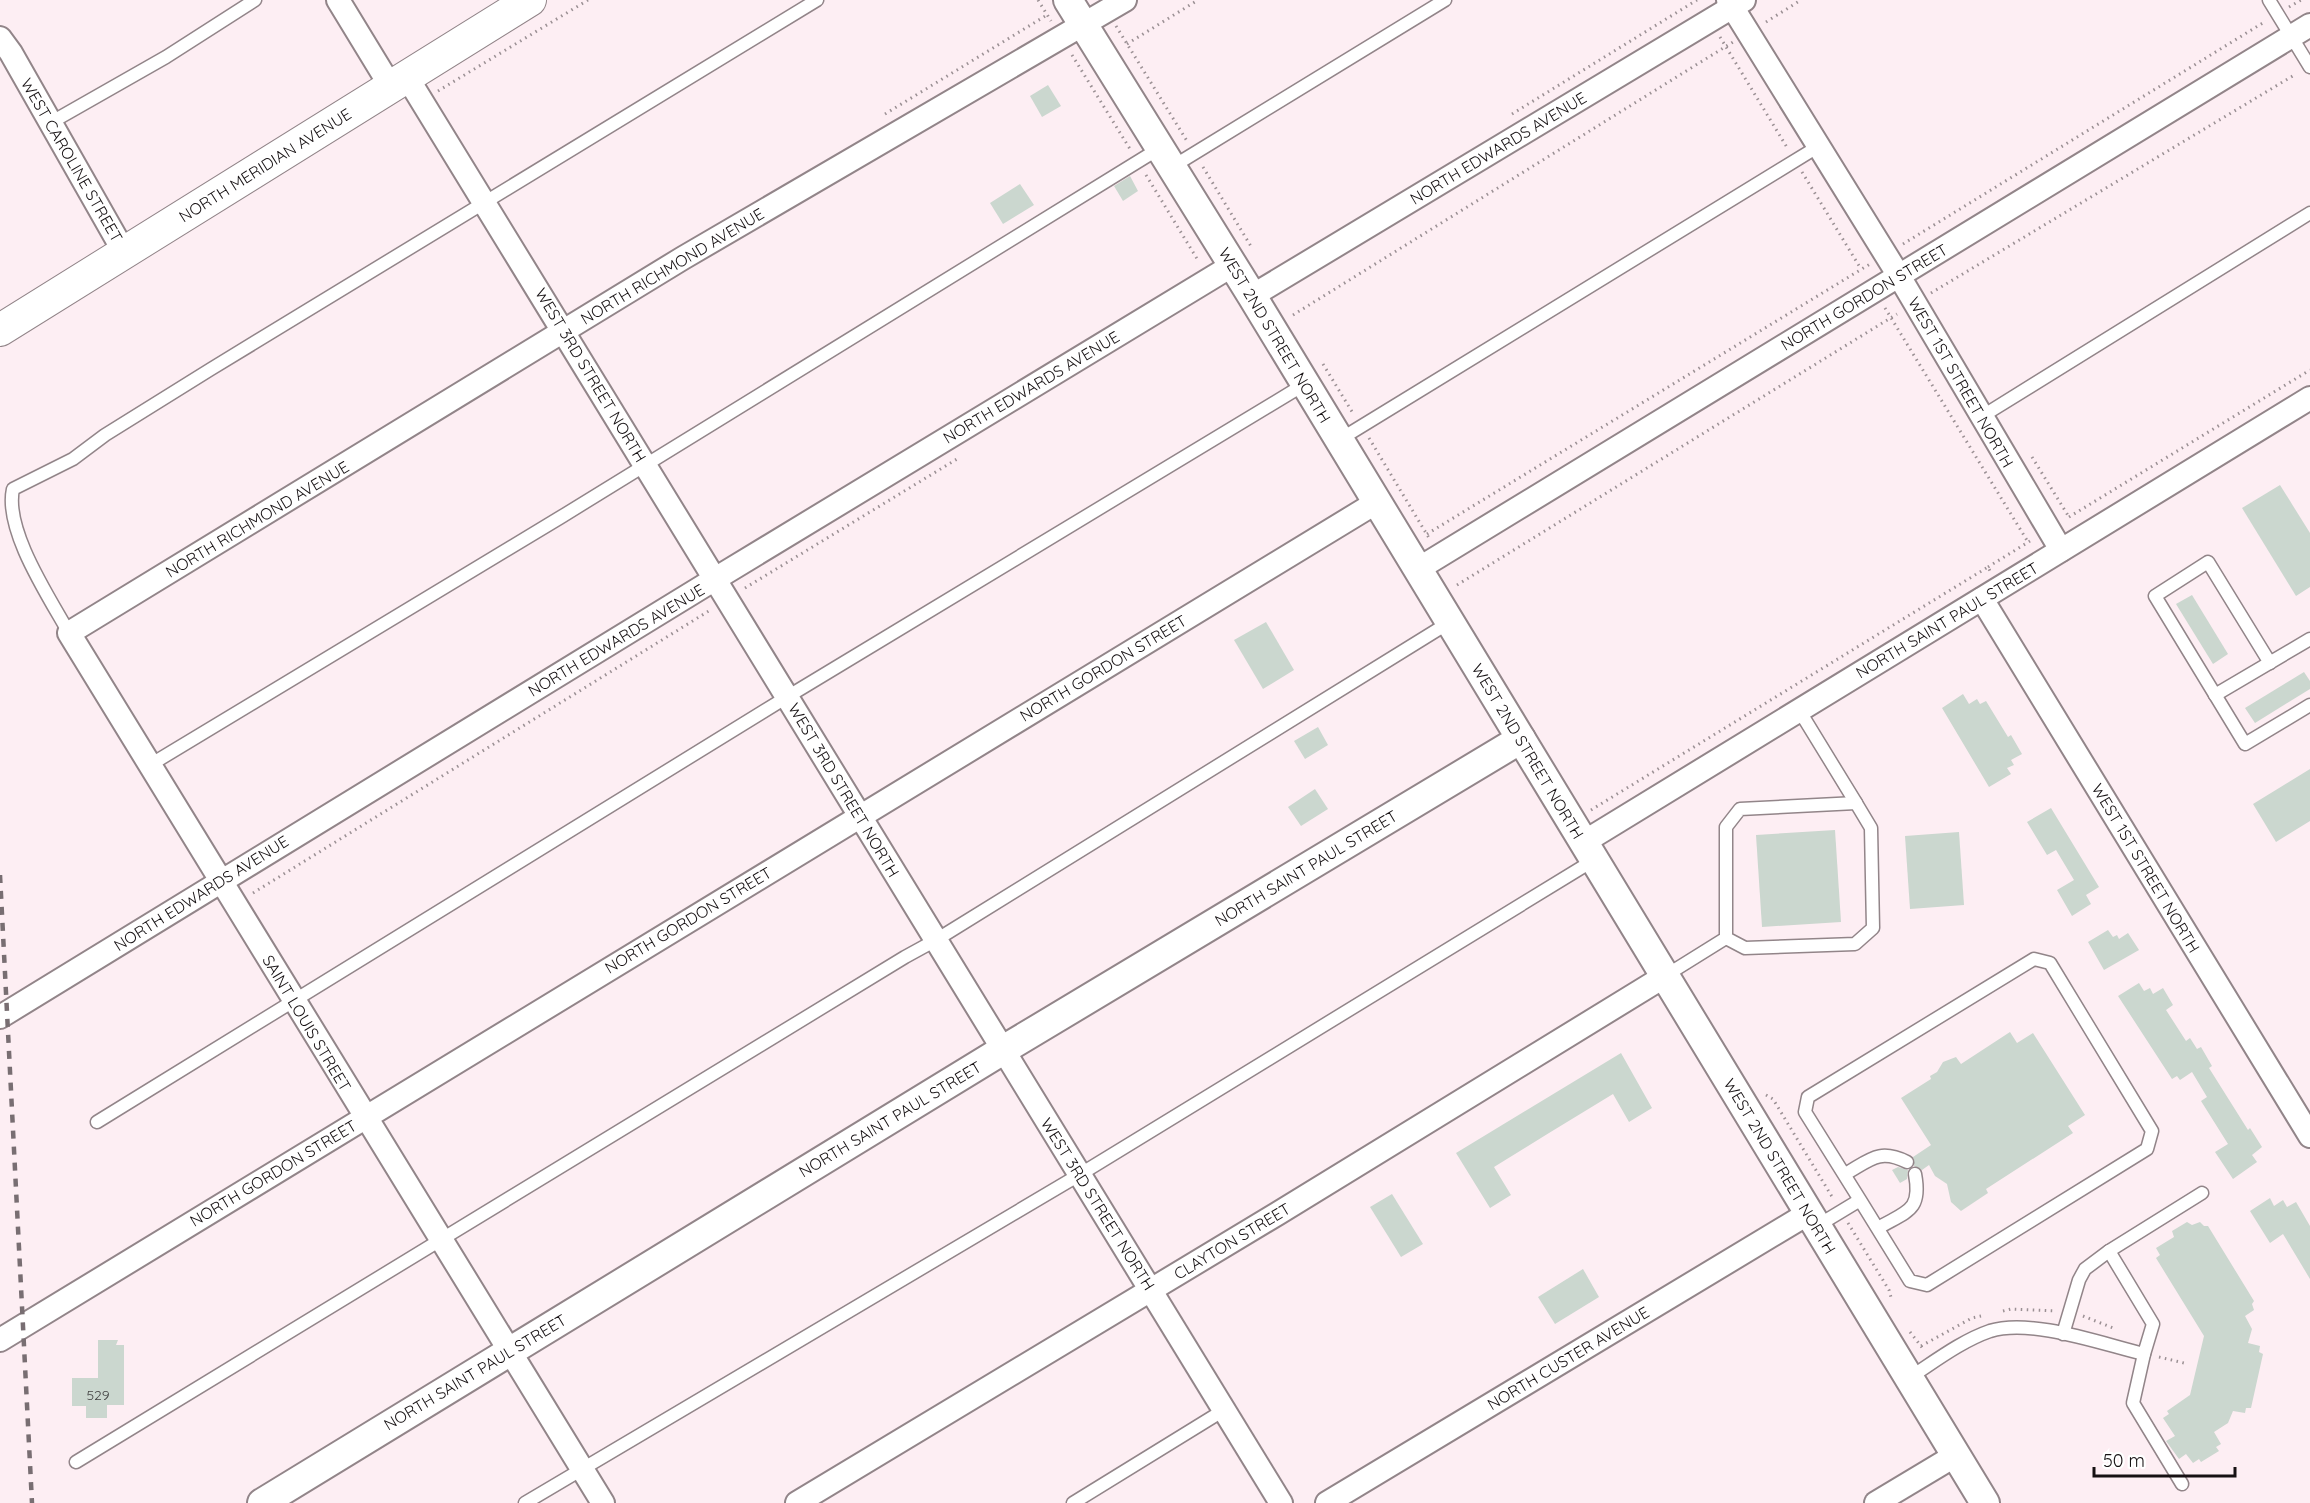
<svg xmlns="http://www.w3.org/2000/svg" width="2310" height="1503" font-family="Quicksand,sans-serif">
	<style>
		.building { fill: #cbd7cf }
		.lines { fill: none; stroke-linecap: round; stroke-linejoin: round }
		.service-casing { stroke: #928589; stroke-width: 15 }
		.minor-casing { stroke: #928589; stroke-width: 26 }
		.tertiary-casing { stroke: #928589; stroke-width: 32 }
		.secondary-casing { stroke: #928589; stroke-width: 34 }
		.path { stroke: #9b9094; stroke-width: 3; stroke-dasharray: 1.5 4.5; stroke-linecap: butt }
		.service { stroke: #fff; stroke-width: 12 }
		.minor { stroke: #fff; stroke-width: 22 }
		.tertiary { stroke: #fff; stroke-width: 28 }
		.secondary { stroke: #fff; stroke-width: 32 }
		.rail { stroke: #786e72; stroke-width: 4.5; stroke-dasharray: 8 8; stroke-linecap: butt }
		.labels { text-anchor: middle; stroke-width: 5; stroke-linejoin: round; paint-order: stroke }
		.number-label { font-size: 14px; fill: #434242 }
		.street-label { font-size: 16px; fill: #161113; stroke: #fff }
	</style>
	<rect width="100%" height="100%" fill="#fdeef3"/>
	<g class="building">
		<polygon points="1048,85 1061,106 1042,117 1030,96"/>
		<polygon points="1130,176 1138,191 1123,201 1114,186"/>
		<polygon points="1020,184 1034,205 1003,224 990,203"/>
		<polygon points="2280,485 2310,533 2310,587 2296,596 2242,508"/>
		<polygon points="2192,595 2228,654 2213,664 2176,604"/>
		<polygon points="1266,622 1294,670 1263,689 1234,640"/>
		<polygon points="2304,672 2310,681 2310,689 2255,723 2245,708"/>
		<polygon points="1963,694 1969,704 1977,699 1980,704 1986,701 2008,737 2011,735 2022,754 2011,760 2014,765 2007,768 2011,774 1989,787 1942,708"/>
		<polygon points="1318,727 1328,745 1305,759 1294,741"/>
		<polygon points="2310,769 2310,821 2276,842 2253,804"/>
		<polygon points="1315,789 1328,809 1301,826 1288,807"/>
		<polygon points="2051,808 2099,887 2086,895 2091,904 2072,916 2057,890 2074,880 2056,850 2047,855 2027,822"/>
		<polygon points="1835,830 1841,922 1762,927 1756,835"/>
		<polygon points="1959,832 1964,905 1910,909 1905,836"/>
		<polygon points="2108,930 2113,937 2117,935 2119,939 2128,933 2139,950 2104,970 2088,942"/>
		<polygon points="2139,983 2144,991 2150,988 2153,994 2163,988 2173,1005 2166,1010 2186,1041 2190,1038 2197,1049 2201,1047 2212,1066 2209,1068 2248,1130 2250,1128 2262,1147 2252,1155 2257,1162 2233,1179 2215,1152 2228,1144 2201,1101 2207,1097 2192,1072 2180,1080 2177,1076 2172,1079 2118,996"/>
		<polygon points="2010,1032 2017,1043 2033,1033 2085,1115 2068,1126 2073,1133 1986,1189 1988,1193 1961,1211 1951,1202 1947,1184 1935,1176 1929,1165 1922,1170 1914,1166 1913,1157 1931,1145 1901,1098 1931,1079 1930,1076 1937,1072 1943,1062 1956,1057 1961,1064"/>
		<polygon points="1621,1053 1652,1108 1629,1122 1613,1094 1549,1133 1494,1167 1511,1195 1490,1208 1456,1153"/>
		<polygon points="1898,1167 1908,1170 1907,1179 1900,1183 1892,1170"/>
		<polygon points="1392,1194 1423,1244 1401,1257 1370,1207"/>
		<polygon points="2270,1198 2274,1206 2283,1200 2287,1207 2296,1202 2310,1226 2310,1279 2283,1234 2270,1243 2250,1211"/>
		<polygon points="2187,1222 2192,1225 2200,1222 2204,1226 2208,1226 2254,1301 2252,1304 2254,1310 2245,1316 2252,1329 2248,1343 2260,1346 2259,1352 2263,1354 2251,1408 2246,1408 2245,1413 2233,1411 2228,1423 2214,1432 2221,1444 2216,1447 2219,1451 2201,1462 2199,1459 2193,1463 2186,1454 2179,1459 2166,1441 2175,1436 2163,1418 2169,1414 2167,1411 2190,1395 2204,1336 2156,1258 2160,1255 2156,1248 2174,1237 2172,1231"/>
		<polygon points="1583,1269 1599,1297 1555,1324 1538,1297"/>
		<polygon points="98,1340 118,1340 116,1345 124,1345 124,1405 107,1405 107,1418 86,1418 86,1406 72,1406 72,1378 98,1378"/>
	</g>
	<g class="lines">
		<defs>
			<g id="service">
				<polyline points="2269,0 2310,67"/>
				<polyline points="50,123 166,57 255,0"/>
				<polyline points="1172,167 1445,0"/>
				<polyline points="1981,417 2310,213"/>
				<polyline points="1339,440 1819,146"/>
				<path d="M69,633C49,597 4,530 13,489L73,459L105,435L211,369L817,0"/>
				<polyline points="2270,663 2208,562 2155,596 2245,744 2310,705"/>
				<polyline points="2215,695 2310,639"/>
				<polyline points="1799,710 1856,803"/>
				<polyline points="150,765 561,517 1160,148"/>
				<polyline points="1665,976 1726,938 1726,827 1740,809 1856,803 1871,828 1873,928 1855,944 1745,948 1726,938"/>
				<polyline points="97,1122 787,697 1305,384"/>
				<path d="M1845,1174C1870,1160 1879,1148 1907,1162"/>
				<polyline points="1817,1226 1860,1200 1805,1112 1808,1097 2034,959 2050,963 2152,1131 2147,1149 1927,1285 1910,1281 1860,1200"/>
				<path d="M1878,1228C1907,1211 1922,1211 1915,1174"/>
				<polyline points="2063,1334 2079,1280 2085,1269 2109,1251"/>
				<polyline points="2144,1354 2133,1403 2182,1484"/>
				<path d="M1909,1378C1934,1362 1961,1341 1990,1331C2031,1318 2102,1344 2144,1354L2153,1324L2109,1251L2202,1193"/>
				<polyline points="76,1462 905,957 936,940 1450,622"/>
				<polyline points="525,1503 1079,1175 1594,860"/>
				<polyline points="1073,1503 1224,1410"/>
			</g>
			<g id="minor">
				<polyline points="338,0 391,87"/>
				<polyline points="1728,0 1899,276 2061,550"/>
				<polyline points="0,38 11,53 124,252"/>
				<polyline points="407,77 1281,1503"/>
				<polyline points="1252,296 1744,0"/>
				<polyline points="1418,569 2310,25"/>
				<polyline points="1982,599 2310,1136"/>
				<polyline points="1584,842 2310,398"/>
				<polyline points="0,1017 715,579 1233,265"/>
				<polyline points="0,1340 1377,502"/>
				<polyline points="603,1503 69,633 683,258 1125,0"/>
				<polyline points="797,1503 1277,1214 1665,976"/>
				<polyline points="1327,1503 1809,1213"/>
				<polyline points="1876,1503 1956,1455"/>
			</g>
			<g id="tertiary">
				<polyline points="1068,0 1252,296 1985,1503"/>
				<polyline points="262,1503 1003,1050 1521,739"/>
			</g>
			<polyline id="secondary" points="0,330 530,0"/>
		</defs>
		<use href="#service" class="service-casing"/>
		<use href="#minor" class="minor-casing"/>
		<use href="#tertiary" class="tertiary-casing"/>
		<use href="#secondary" class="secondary-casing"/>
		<g class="path">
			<polyline points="1038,0 1051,21"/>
			<polyline points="2289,7 2301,0"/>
			<polyline points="1766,22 1801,0"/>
			<polyline points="1116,26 1187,141"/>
			<polyline points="1720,37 1788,149"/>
			<polyline points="1127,44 1198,0"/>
			<polyline points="1072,55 1130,149"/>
			<polyline points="438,91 588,0"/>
			<polyline points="885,114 1047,15"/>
			<polyline points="1512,114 1697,0"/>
			<polyline points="1203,167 1252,248"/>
			<polyline points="1802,172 1861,269"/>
			<polyline points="1146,175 1199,262"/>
			<polyline points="1903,244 2266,21"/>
			<polyline points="1931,293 2296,74"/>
			<polyline points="1885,308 2028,542"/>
			<polyline points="1293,315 1733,42"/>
			<polyline points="1323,364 1354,415"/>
			<polyline points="1369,438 1429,538"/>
			<polyline points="2032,457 2069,517"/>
			<polyline points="2069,517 2310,370"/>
			<polyline points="1427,534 1870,264"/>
			<polyline points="1988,567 2030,541"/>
			<polyline points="1457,585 1897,314"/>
			<polyline points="745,588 957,459"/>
			<polyline points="1591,810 1988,567 1990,571"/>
			<polyline points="253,893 712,609"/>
			<polyline points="1766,1095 1773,1099 1834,1200"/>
			<polyline points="1848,1223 1889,1290 1892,1301"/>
			<polyline points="2003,1311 2011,1309 2056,1311"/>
			<polyline points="2083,1316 2113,1328"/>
			<polyline points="1910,1332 1924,1350"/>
			<polyline points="1921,1346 1972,1318 1981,1316"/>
			<polyline points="2159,1357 2184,1363"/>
		</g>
		<use href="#service" class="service"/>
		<use href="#minor" class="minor"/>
		<use href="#tertiary" class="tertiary"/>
		<use href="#secondary" class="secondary"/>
		<polyline class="rail" points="0,875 32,1503"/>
	</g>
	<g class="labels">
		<g class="number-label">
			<text x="98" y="1400">529</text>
		</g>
		<g class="street-label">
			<text transform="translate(1498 148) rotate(-31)" y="6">NORTH EDWARDS AVENUE</text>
			<text transform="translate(72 160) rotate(60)" y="6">WEST CAROLINE STREET</text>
			<text transform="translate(265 165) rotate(-32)" y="6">NORTH MERIDIAN AVENUE</text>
			<text transform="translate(672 266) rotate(-31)" y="6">NORTH RICHMOND AVENUE</text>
			<text transform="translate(1864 297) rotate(-31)" y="6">NORTH GORDON STREET</text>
			<text transform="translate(1275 335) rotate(59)" y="6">WEST 2ND STREET NORTH</text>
			<text transform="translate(591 375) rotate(59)" y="6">WEST 3RD STREET NORTH</text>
			<text transform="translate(1961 382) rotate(60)" y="6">WEST 1ST STREET NORTH</text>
			<text transform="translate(1031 387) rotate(-31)" y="6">NORTH EDWARDS AVENUE</text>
			<text transform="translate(257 519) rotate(-31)" y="6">NORTH RICHMOND AVENUE</text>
			<text transform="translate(1947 620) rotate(-31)" y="6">NORTH SAINT PAUL STREET</text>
			<text transform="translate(616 640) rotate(-31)" y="6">NORTH EDWARDS AVENUE</text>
			<text transform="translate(1103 668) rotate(-31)" y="6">NORTH GORDON STREET</text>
			<text transform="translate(1528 751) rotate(59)" y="6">WEST 2ND STREET NORTH</text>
			<text transform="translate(844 790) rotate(59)" y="6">WEST 3RD STREET NORTH</text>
			<text transform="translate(1306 868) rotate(-31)" y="6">NORTH SAINT PAUL STREET</text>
			<text transform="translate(2146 868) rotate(59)" y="6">WEST 1ST STREET NORTH</text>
			<text transform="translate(201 893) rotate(-32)" y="6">NORTH EDWARDS AVENUE</text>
			<text transform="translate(688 920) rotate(-31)" y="6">NORTH GORDON STREET</text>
			<text transform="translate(307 1023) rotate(59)" y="6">SAINT LOUIS STREET</text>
			<text transform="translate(890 1119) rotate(-31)" y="6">NORTH SAINT PAUL STREET</text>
			<text transform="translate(1780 1166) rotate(59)" y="6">WEST 2ND STREET NORTH</text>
			<text transform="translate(273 1173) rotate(-31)" y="6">NORTH GORDON STREET</text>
			<text transform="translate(1098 1204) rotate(58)" y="6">WEST 3RD STREET NORTH</text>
			<text transform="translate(1232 1241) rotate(-31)" y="6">CLAYTON STREET</text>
			<text transform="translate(1568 1358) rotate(-31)" y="6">NORTH CUSTER AVENUE</text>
			<text transform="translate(475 1372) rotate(-31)" y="6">NORTH SAINT PAUL STREET</text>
		</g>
	</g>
	<path d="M2094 1467v9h141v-9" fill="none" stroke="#161113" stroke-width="3"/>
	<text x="2103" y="1467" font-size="18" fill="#161113" stroke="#ffffff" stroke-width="4.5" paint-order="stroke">50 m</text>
</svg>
